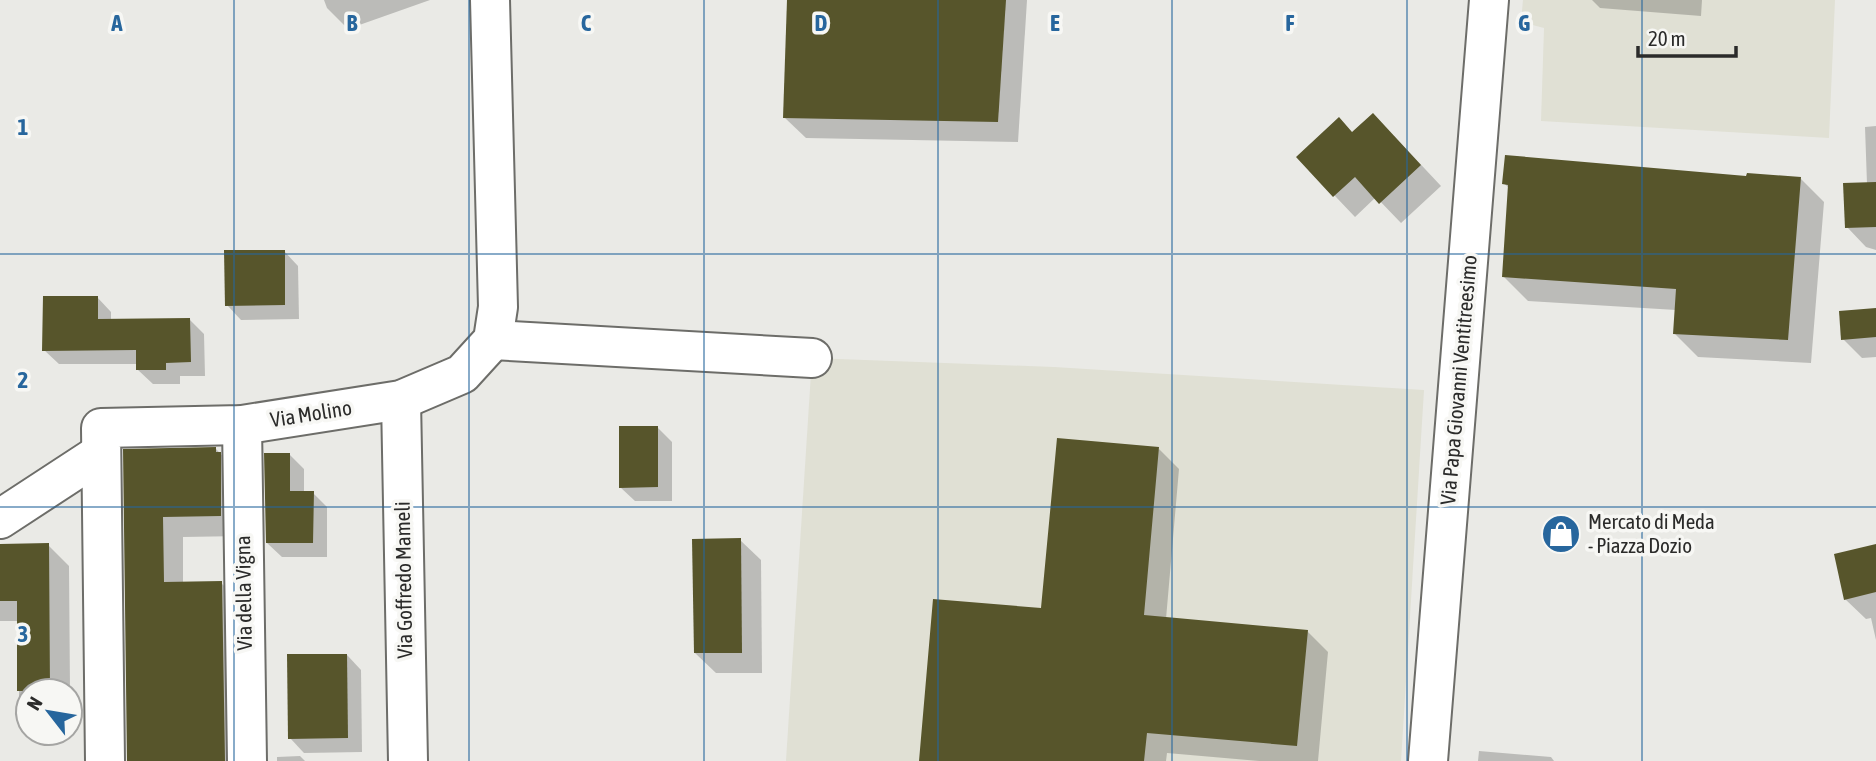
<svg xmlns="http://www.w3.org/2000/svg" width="1876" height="761" font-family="'Asap Condensed',sans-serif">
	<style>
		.built { fill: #e0e0d4 }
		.shadow { fill: #0003 }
		.building { fill: #57552b }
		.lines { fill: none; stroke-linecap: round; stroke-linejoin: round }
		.minor-casing { stroke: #6d6d69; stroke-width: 42 }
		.minor { stroke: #fff; stroke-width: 38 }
		.grid { fill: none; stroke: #27669d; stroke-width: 2; stroke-opacity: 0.55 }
		.labels { text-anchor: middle; stroke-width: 7; stroke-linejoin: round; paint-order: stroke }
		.street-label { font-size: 21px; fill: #2b2b2a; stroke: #f7f7f4 }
		.poi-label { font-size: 21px; fill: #2b2b2a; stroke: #f7f7f4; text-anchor: start }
		.grid-label { font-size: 23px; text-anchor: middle; font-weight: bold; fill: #27669d; stroke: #f7f7f4; stroke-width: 7; stroke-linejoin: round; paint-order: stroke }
	</style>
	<rect width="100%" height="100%" fill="#eaeae6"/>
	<g class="built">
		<polygon points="1523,0 1835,0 1829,138 1541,121 1544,28 1521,22"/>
		<polygon points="812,358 1054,367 1424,390 1401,761 786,761"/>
	</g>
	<g class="shadow">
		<polygon points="324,0 430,0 348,29 327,8"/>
		<polygon points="789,0 1027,0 1018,142 806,138 785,118"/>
		<polygon points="1592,0 1702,0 1701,16 1600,8"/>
		<polygon points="1876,126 1876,250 1866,247 1847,227 1867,184 1865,127"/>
		<polygon points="1394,136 1441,186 1401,223 1376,197 1355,217 1298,157"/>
		<polygon points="1748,178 1800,178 1824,202 1811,363 1698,357 1674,333 1676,310 1528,301 1504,277 1510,189 1504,183"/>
		<polygon points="284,251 298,266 299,319 241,320 227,305"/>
		<polygon points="97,297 111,312 111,320 190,320 204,334 205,376 180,376 180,384 153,384 138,370 138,364 59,364 44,350"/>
		<polygon points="1876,309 1876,357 1862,358 1843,339"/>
		<polygon points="658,428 672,442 672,501 635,501 620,487"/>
		<polygon points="216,449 236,470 242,536 183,537 183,583 221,583 242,603 244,761 129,761 125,451"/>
		<polygon points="1159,449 1179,469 1166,619 1307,631 1328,652 1318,761 1259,761 1167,753 1166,761 921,761 1043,610"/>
		<polygon points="290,455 304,469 304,493 313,493 327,507 327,557 282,557 267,543"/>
		<polygon points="740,540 761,560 762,673 716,673 695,653"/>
		<polygon points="48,545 69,566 70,691 28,691 28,715 19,706 19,621 0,621 0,546"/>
		<polygon points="1876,546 1876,640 1871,618 1866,619 1845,599"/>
		<polygon points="347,655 361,670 362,752 304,753 290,738"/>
		<polygon points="1479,751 1551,757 1554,761 1478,761"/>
		<polygon points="300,756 305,761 277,761 277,757"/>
	</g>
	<g class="building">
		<polygon points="787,0 1006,0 998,122 783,118"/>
		<polygon points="1373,113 1421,165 1379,204 1355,177 1333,197 1296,157 1339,117 1352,132"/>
		<polygon points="1505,155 1746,176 1747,173 1801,177 1788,340 1673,334 1676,289 1502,277 1508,185 1502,184"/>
		<polygon points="1876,182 1876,227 1845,228 1843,183"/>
		<polygon points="224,250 285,250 285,305 225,306"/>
		<polygon points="43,296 98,296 98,319 190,318 191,362 166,363 166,370 136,370 136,350 42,351"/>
		<polygon points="1876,308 1876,337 1841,340 1839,311"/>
		<polygon points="619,426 658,426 658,487 619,488"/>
		<polygon points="1057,438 1159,447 1144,615 1308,630 1297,746 1147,733 1144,761 919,761 933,599 1041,608"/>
		<polygon points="216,447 216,452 221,452 221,516 163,517 164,582 222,581 225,761 127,761 123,449"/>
		<polygon points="264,453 290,453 290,491 314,491 313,543 266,543"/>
		<polygon points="741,538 742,653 694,653 692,539"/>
		<polygon points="49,543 50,691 17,691 17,601 0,601 0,544"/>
		<polygon points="1876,544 1876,592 1844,600 1834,554"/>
		<polygon points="287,654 347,654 348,738 288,739"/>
	</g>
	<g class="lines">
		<defs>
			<g id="minor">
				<polyline points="493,340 812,358"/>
				<polyline points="401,400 408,761"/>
				<polyline points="242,425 247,761"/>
				<polyline points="0,519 101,453"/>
				<polyline points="105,761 101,428 242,425 401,400 462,374 493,340 498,307 490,0"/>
				<polyline points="1428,761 1489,0"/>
			</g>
		</defs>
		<use href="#minor" class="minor-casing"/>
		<use href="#minor" class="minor"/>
	</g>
	<path class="grid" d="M234,0V761M469,0V761M704,0V761M938,0V761M1172,0V761M1407,0V761M1642,0V761M0,254H1876M0,507H1876"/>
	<defs>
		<symbol id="shop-disc" viewBox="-11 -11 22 22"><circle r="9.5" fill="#27669d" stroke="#f7f7f4"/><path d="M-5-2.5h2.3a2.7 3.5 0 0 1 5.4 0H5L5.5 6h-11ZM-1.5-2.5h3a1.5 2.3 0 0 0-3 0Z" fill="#fff"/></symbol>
	</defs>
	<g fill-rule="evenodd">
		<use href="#shop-disc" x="1539" y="512" width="44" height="44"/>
	</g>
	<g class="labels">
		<g class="street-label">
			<text transform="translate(1459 380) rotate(-85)" y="7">Via Papa Giovanni Ventitreesimo</text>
			<text transform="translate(311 414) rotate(-9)" y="7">Via Molino</text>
			<text transform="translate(404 580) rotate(-91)" y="7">Via Goffredo Mameli</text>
			<text transform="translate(244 593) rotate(-91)" y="7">Via della Vigna</text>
		</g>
		<g class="poi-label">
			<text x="1588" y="529">Mercato di Meda<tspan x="1588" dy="24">- Piazza Dozio</tspan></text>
		</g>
	</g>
	<g class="grid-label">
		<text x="117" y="31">A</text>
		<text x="352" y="31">B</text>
		<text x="586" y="31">C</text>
		<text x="821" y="31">D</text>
		<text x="1055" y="31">E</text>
		<text x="1290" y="31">F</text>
		<text x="1524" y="31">G</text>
		<text x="23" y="135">1</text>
		<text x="23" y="388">2</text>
		<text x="23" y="642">3</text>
	</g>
	<g transform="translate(49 712) rotate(301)"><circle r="33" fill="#f7f7f4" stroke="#a5a5a3" stroke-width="2"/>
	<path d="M0-5L12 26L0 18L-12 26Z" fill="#27669d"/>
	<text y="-10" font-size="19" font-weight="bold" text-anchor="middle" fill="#2b2b2a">N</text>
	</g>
	<path d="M1638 46v10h98v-10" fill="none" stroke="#2b2b2a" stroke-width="3.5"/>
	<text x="1648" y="46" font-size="21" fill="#2b2b2a" stroke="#f7f7f4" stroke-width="5" paint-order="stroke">20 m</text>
</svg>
